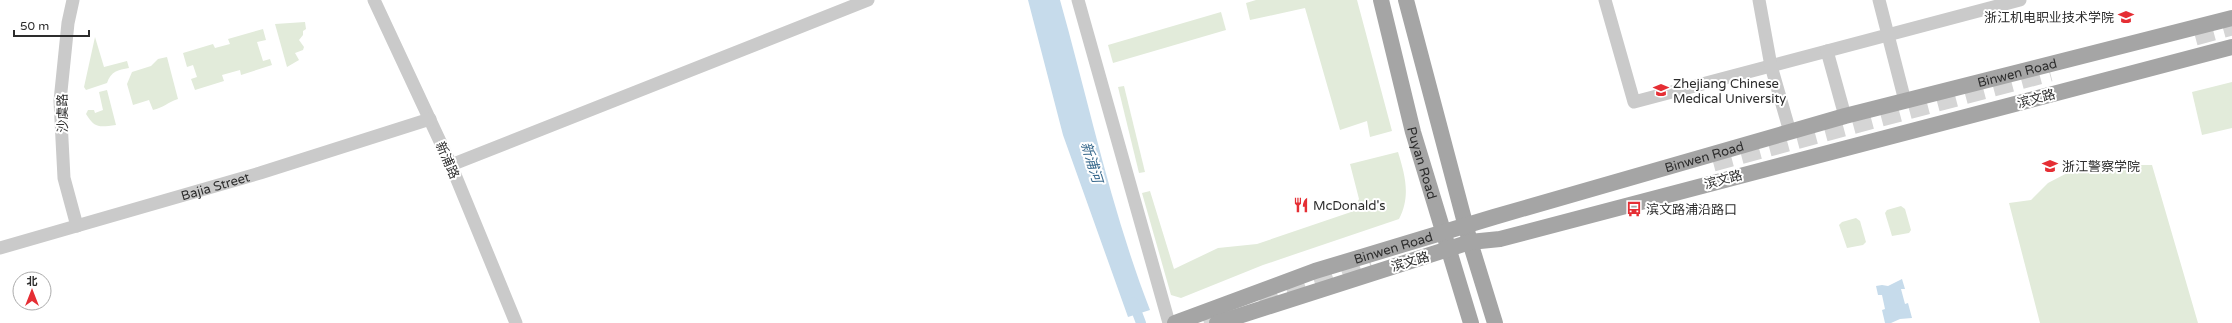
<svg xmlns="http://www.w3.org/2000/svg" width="2232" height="323" font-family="'Varela Round','Noto Sans SC',sans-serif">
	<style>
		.green { fill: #e2ebda }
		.water { fill: #c6dbeb }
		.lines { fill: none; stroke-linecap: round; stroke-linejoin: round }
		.canal { stroke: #c6dbeb; stroke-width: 10 }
		.highway-tunnel { stroke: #d5d5d5; stroke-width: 19; stroke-dasharray: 19 10; stroke-linecap: butt }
		.minor { stroke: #cacaca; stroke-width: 13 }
		.major { stroke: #a5a5a5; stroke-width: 16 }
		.labels { text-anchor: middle; stroke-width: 4; stroke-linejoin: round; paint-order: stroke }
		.poi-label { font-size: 13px; fill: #2d2d2d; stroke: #fff; text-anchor: start }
		.street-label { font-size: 13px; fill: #2d2d2d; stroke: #fff }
		.water-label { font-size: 14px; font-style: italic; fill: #3b6b8e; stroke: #fff }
	</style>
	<rect width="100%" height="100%" fill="#fff"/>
	<g class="green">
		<polygon points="1256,0 1357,0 1392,131 1370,137 1367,121 1340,130 1305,8 1250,20 1246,3"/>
		<polygon points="1221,12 1226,30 1113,63 1108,45"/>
		<polygon points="305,22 306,29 303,31 303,35 299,40 304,47 303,50 295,53 299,60 287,67 275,24"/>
		<polygon points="263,29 266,40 257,42 263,61 270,59 272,65 241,75 240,70 222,75 224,81 195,90 191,79 197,77 193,65 187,67 183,53 213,44 215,48 230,44 228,39"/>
		<path d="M95,37L104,67L127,61L129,68C118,70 111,71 107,83L86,90L84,87Z"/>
		<path d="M167,57L178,99C168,102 163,108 153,110L149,100L133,105L127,84L132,72L151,66L158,59Z"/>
		<polygon points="2232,82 2232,128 2202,135 2192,92"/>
		<polygon points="1124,86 1145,172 1139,173 1118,87"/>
		<path d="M107,90L116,125C100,127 95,129 86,114L88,110H94L95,113L103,110L99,92Z"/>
		<path d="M1398,152C1405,175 1411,196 1399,219L1263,265L1181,298L1171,295L1142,193L1150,191L1174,269L1218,248L1257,244L1354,211L1359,199L1350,164Z"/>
		<polygon points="2095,165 2152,165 2198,323 2040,323 2009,203 2031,200 2048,183 2071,171"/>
		<polygon points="1901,206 1905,209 1911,230 1909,233 1892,236 1885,213 1887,210"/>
		<polygon points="1856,218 1860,221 1866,242 1863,245 1847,248 1839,225 1842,222"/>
	</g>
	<g class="water">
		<path d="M1028,0H1060C1089,103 1111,210 1150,310L1128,317L1063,135Z"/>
		<polygon points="1902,279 1905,289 1901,289 1905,304 1908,303 1912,318 1900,319 1891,323 1885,323 1882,310 1885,309 1882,295 1878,295 1876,286 1882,285 1888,286"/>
	</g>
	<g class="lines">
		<polyline class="canal" points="1133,302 1141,323"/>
		<g class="highway-tunnel">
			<polyline points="2195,36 2232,26"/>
			<polyline points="1713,162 2050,72"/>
			<polyline points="1260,302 1370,261"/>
			<polyline points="1204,323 1233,312"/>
		</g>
		<g class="minor">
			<polyline points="73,0 68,23 60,101 64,178 77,226"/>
			<polyline points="374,0 451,165 516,323"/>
			<polyline points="1078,0 1169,323"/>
			<polyline points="1605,0 1634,102 2020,0"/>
			<polyline points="1759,0 1771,66 1790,132"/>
			<polyline points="1879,0 1905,101"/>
			<polyline points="1827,51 1845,116"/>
			<polyline points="451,165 868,0"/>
			<path id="s1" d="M0,248L260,173L430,119"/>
		</g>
		<g class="major">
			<path id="s2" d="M1381,0L1413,132L1471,323"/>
			<polyline points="1406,0 1470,242 1495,323"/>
			<path id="s3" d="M1175,323L1315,271L1494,217L1845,116L2232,18"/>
			<polyline points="1217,323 1470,242 1500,239 2232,47"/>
		</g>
	</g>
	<defs>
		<symbol id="university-bare" viewBox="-9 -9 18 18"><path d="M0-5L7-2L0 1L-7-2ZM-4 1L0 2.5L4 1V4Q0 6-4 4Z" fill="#e52e34" stroke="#fff" stroke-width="2.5" paint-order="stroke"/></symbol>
		<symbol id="restaurant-bare" viewBox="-9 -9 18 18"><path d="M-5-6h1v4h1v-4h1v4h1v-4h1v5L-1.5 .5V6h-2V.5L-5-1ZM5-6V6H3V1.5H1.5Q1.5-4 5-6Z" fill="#e52e34" stroke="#fff" stroke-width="2.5" paint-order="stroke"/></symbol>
		<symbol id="bus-bare" viewBox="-9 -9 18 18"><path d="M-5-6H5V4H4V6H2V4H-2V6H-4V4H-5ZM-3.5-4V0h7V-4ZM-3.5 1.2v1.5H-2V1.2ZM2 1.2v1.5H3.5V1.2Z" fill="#e52e34" stroke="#fff" stroke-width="2.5" paint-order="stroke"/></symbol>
	</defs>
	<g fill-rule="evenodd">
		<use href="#university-bare" x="2115" y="6" width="22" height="22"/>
		<use href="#university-bare" x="1650" y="79" width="22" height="22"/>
		<use href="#university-bare" x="2039" y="155" width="22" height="22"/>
		<use href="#restaurant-bare" x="1290" y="194" width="22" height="22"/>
		<use href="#bus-bare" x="1623" y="198" width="22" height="22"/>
	</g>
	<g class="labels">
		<g class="poi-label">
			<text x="2114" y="22" text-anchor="end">浙江机电职业技术学院</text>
			<text x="1673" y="88">Zhejiang Chinese<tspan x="1673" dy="15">Medical University</tspan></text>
			<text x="2062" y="171">浙江警察学院</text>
			<text x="1313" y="210">McDonald's</text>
			<text x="1646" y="214">滨文路浦沿路口</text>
		</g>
		<g class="street-label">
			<text dy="5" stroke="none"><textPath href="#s3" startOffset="879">Binwen Road</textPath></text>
			<text transform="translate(2036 98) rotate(-15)" y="5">滨文路</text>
			<text transform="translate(62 113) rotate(-91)" y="5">沙虞路</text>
			<text dy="5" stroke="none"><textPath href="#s3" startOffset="555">Binwen Road</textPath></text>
			<text transform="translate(448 160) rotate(66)" y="5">新浦路</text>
			<text dy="5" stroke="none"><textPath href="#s2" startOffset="168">Puyan Road</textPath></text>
			<text transform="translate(1723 179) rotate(-15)" y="5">滨文路</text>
			<text dy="5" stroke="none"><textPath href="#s1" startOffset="224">Bajia Street</textPath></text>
			<text dy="5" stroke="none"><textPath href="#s3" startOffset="231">Binwen Road</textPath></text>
			<text transform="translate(1410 261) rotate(-17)" y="5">滨文路</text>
		</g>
		<g class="water-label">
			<text transform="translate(1092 162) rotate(73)" y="5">新浦河</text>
		</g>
	</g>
	<g transform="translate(32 291)"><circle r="19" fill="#ffffff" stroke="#ababab"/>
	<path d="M0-3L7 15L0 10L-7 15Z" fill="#e52e34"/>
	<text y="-6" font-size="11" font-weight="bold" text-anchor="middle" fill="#2d2d2d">北</text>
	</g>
	<path d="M14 30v6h75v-6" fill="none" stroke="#2d2d2d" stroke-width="2"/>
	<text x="20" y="30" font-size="12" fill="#2d2d2d" stroke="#ffffff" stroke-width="3" paint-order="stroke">50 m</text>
</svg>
